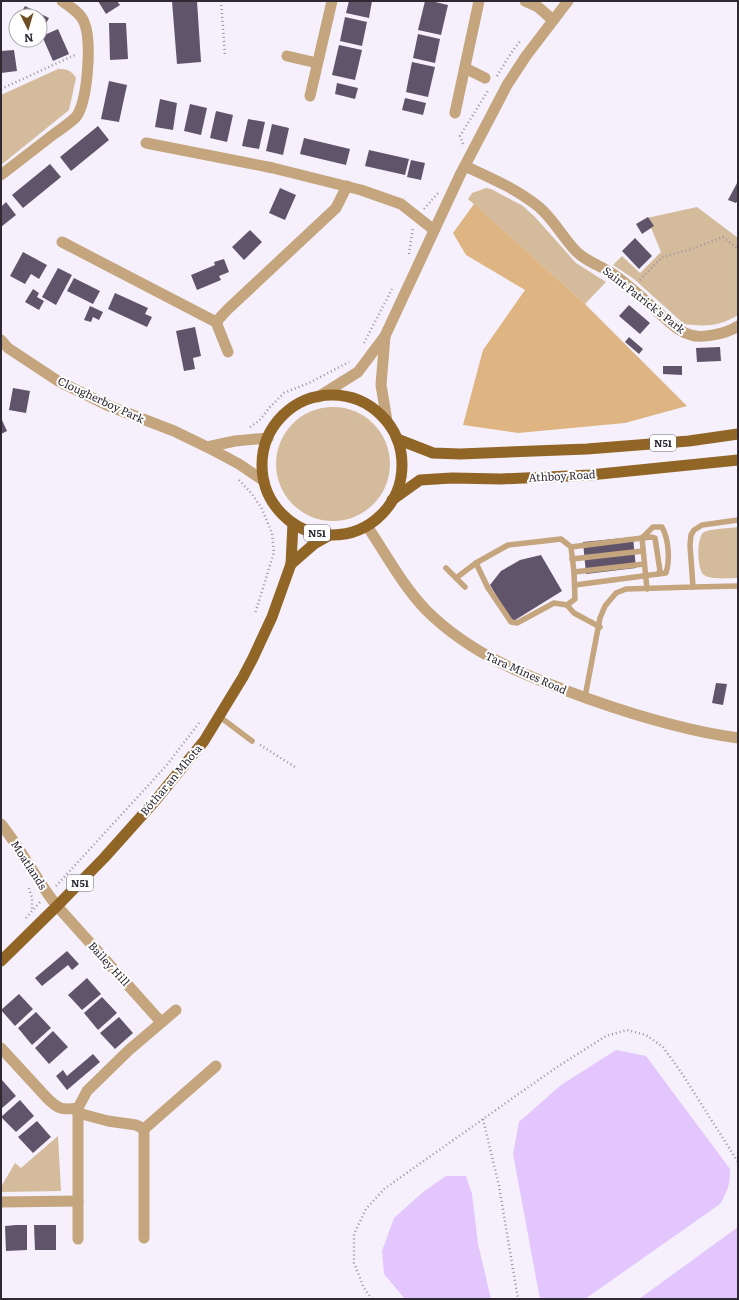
<svg xmlns="http://www.w3.org/2000/svg" width="739" height="1300" font-family="Literata,serif">
	<style>
		.green { fill: #d4bb9c }
		.forest { fill: #deb582 }
		.water { fill: #e3c6fe }
		.building { fill: #60546b }
		.lines { fill: none; stroke-linecap: round; stroke-linejoin: round }
		.path { stroke: #9a95a0; stroke-width: 2.5; stroke-dasharray: 1 3; stroke-linecap: butt }
		.service { stroke: #c4a57e; stroke-width: 5.5 }
		.minor { stroke: #c4a57e; stroke-width: 11 }
		.tertiary { stroke: #c4a57e; stroke-width: 11 }
		.primary { stroke: #916526; stroke-width: 11 }
		.labels { text-anchor: middle; stroke-width: 4; stroke-linejoin: round; paint-order: stroke }
		.shield { fill: #fff; stroke: #6d6970; stroke-width: 1 }
		.shield-label { font-size: 10px; font-weight: bold; fill: #2e2933 }
		.street-label { font-size: 11px; fill: #2e2933; stroke: #fff }
	</style>
	<rect width="100%" height="100%" fill="#f5f0fb"/>
	<g class="green">
		<path d="M58,69C67,69 71,70 76,78L69,110L1,165V95Z"/>
		<polygon points="486,188 491,189 523,206 535,217 576,263 606,282 585,304 468,199 472,193"/>
		<path d="M697,207L738,238V315C720,326 706,327 684,324L634,279L613,265L622,256L640,273L661,252L647,218Z"/>
		<circle cx="333" cy="464" r="57"/>
		<path d="M738,527V578C730,578 711,580 704,575C697,570 696,537 704,532C710,529 731,528 738,527Z"/>
		<polygon points="58,1136 61,1191 1,1192 1,1187 15,1163 21,1168"/>
	</g>
	<polygon class="forest" points="474,204 585,304 687,406 625,423 518,433 463,425 483,350 525,290 466,255 453,233"/>
	<g class="water">
		<path d="M616,1050L646,1056L730,1169C730,1185 728,1190 720,1204L585,1299H540L513,1154L519,1122L561,1085Z"/>
		<polygon points="446,1176 466,1176 472,1194 478,1244 491,1299 405,1299 384,1274 382,1251 394,1218 423,1192"/>
		<polygon points="738,1227 738,1299 639,1299"/>
	</g>
	<g class="building">
		<polygon points="98,1 117,1 120,5 106,14"/>
		<polygon points="172,1 197,1 201,62 177,64"/>
		<polygon points="349,1 372,1 369,18 346,13"/>
		<polygon points="425,1 431,1 448,5 441,35 418,30"/>
		<polygon points="25,6 49,18 41,33 40,32 40,16 19,16"/>
		<polygon points="345,17 367,22 362,46 340,41"/>
		<polygon points="109,23 126,23 128,59 110,60"/>
		<polygon points="58,29 69,54 53,61 42,36"/>
		<polygon points="418,34 440,39 435,63 413,58"/>
		<polygon points="339,45 362,50 355,80 332,75"/>
		<polygon points="14,50 17,71 1,73 1,51"/>
		<polygon points="412,62 435,67 428,97 406,92"/>
		<polygon points="109,81 127,85 119,122 101,119"/>
		<polygon points="337,83 358,88 355,99 335,94"/>
		<polygon points="405,98 426,103 423,115 402,110"/>
		<polygon points="160,99 177,103 173,130 155,127"/>
		<polygon points="190,104 207,108 201,135 184,131"/>
		<polygon points="216,111 233,115 227,142 210,138"/>
		<polygon points="248,119 265,122 259,149 242,146"/>
		<polygon points="272,124 289,128 283,155 266,151"/>
		<polygon points="98,126 109,140 71,171 60,157"/>
		<polygon points="304,138 350,149 346,165 300,154"/>
		<polygon points="369,150 409,159 405,175 365,166"/>
		<polygon points="411,160 425,163 421,180 407,177"/>
		<polygon points="50,164 61,177 23,208 12,195"/>
		<polygon points="737,183 738,183 738,200 736,203 728,200"/>
		<polygon points="280,188 296,195 285,220 269,213"/>
		<polygon points="6,202 16,215 1,227 1,207"/>
		<polygon points="648,217 654,226 642,234 636,224"/>
		<polygon points="250,230 262,242 244,260 232,247"/>
		<polygon points="635,238 652,256 639,269 622,251"/>
		<polygon points="23,252 47,265 39,279 31,274 25,284 10,276"/>
		<polygon points="224,259 229,272 219,276 221,280 197,290 191,275 215,265 214,262"/>
		<polygon points="58,268 72,275 56,305 42,297"/>
		<polygon points="74,278 100,291 93,304 67,291"/>
		<polygon points="33,289 39,293 37,297 44,301 39,310 25,302"/>
		<polygon points="115,293 148,308 145,314 152,317 147,327 108,309"/>
		<polygon points="629,305 650,323 640,334 619,316"/>
		<polygon points="90,306 103,312 99,320 93,317 91,322 84,320"/>
		<polygon points="195,327 201,356 193,358 195,369 184,371 176,331"/>
		<polygon points="629,337 643,349 639,354 625,342"/>
		<polygon points="720,347 721,361 697,362 696,348"/>
		<polygon points="663,366 682,366 682,375 663,374"/>
		<polygon points="13,388 30,391 26,413 9,410"/>
		<polygon points="1,418 7,431 1,434"/>
		<polygon points="633,537 636,568 586,574 583,542"/>
		<polygon points="541,555 562,591 512,622 490,585 501,571 520,560"/>
		<polygon points="716,683 727,684 723,705 712,703"/>
		<polygon points="67,951 79,964 72,970 68,965 42,986 35,978"/>
		<polygon points="87,978 101,994 82,1010 68,995"/>
		<polygon points="19,994 33,1009 15,1026 1,1010"/>
		<polygon points="102,997 117,1013 98,1030 84,1013"/>
		<polygon points="36,1012 51,1028 32,1045 18,1028"/>
		<polygon points="119,1017 133,1033 115,1049 100,1033"/>
		<polygon points="53,1031 68,1047 49,1064 35,1048"/>
		<polygon points="93,1054 100,1062 67,1090 56,1076 63,1070 67,1076"/>
		<polygon points="1,1080 2,1080 16,1096 1,1109"/>
		<polygon points="20,1100 34,1116 16,1132 1,1117"/>
		<polygon points="37,1121 51,1137 33,1153 18,1137"/>
		<polygon points="16,1225 27,1225 27,1250 6,1251 5,1226"/>
		<polygon points="34,1225 56,1225 56,1250 35,1250"/>
	</g>
	<g class="lines">
		<g class="path">
			<polyline points="221,1 225,56"/>
			<polyline points="497,76 511,53 521,40"/>
			<polyline points="1,89 77,54"/>
			<polyline points="463,144 460,136 489,89"/>
			<polyline points="424,209 439,192"/>
			<polyline points="409,254 413,227"/>
			<polyline points="640,280 662,257 692,249 723,237 738,249"/>
			<polyline points="364,343 392,289"/>
			<polyline points="250,427 259,421 270,407 284,393 311,382 349,362"/>
			<polyline points="239,480 252,494 262,509 272,533 274,552 255,614"/>
			<polyline points="260,745 295,767"/>
			<polyline points="56,886 166,766 199,723"/>
			<polyline points="29,888 32,898 32,911"/>
			<polyline points="26,918 40,902"/>
			<polyline points="483,1119 499,1186 518,1299"/>
			<polyline points="372,1299 364,1288 354,1263 354,1234 366,1209 384,1189 554,1069 606,1036 627,1030 646,1035 663,1047 681,1072 738,1162"/>
		</g>
		<g class="service">
			<path d="M642,538L653,527H662C669,540 670,560 666,573L658,574"/>
			<polyline points="571,547 642,538 647,589"/>
			<polyline points="572,559 643,551"/>
			<polyline points="476,563 488,588 511,622 517,623 554,603 567,605"/>
			<polyline points="446,568 465,587"/>
			<polyline points="574,572 644,564"/>
			<polyline points="456,578 476,563 508,545 561,539 571,547 574,572 575,599 567,605 574,613 600,627"/>
			<polyline points="575,585 658,574 660,571 655,538 652,537 642,538"/>
			<polyline points="693,587 738,586"/>
			<polyline points="585,697 600,618 605,606 616,593 626,589 693,587 690,545 691,535 694,530 702,525 738,520"/>
			<polyline points="220,717 252,741"/>
		</g>
		<g class="minor">
			<polyline points="525,1 538,7 553,20"/>
			<polyline points="287,56 317,63"/>
			<polyline points="465,68 485,78"/>
			<polyline points="310,96 332,1"/>
			<polyline points="455,113 479,1"/>
			<polyline points="146,143 273,168 361,190 401,204 434,230"/>
			<path d="M465,166C491,178 517,189 539,207C553,219 562,236 574,249C584,261 600,265 613,274C629,285 644,299 659,313C669,321 678,332 691,335C702,339 728,333 738,326"/>
			<path d="M1,175C19,161 36,148 54,134C61,129 70,123 76,117C88,101 92,40 84,22C80,12 70,7 62,1"/>
			<polyline points="62,242 216,322 228,352"/>
			<polyline points="216,322 227,310 336,208 347,186"/>
			<path d="M367,526C386,554 402,585 426,610C472,656 529,677 589,699C637,716 687,731 738,738"/>
			<polyline points="57,906 161,1022"/>
			<path d="M1,1048L47,1098C59,1110 62,1110 78,1108V1239"/>
			<polyline points="78,1108 87,1091 129,1050 176,1010"/>
			<polyline points="78,1113 108,1121 136,1125 144,1129 144,1238"/>
			<polyline points="144,1129 216,1066"/>
			<polyline points="1,1202 78,1201"/>
		</g>
		<g class="tertiary">
			<polyline points="385,336 381,385 387,421"/>
			<polyline points="1,340 8,348 58,381 109,406 174,431 207,447 239,464 264,481"/>
			<polyline points="318,397 358,372 385,336 460,175 507,85 526,56 568,1"/>
			<polyline points="207,447 235,441 268,438"/>
			<path d="M1,824C22,850 36,880 57,906"/>
		</g>
		<g class="primary">
			<circle cx="332" cy="465" r="70"/>
			<polyline points="397,439 433,453 460,454 587,449 689,441 738,434"/>
			<polyline points="392,500 420,480 452,478 501,479 590,475 738,460"/>
			<polyline points="291,564 314,544 330,535"/>
			<polyline points="1,961 57,906 104,858 155,801 204,741 243,677 253,658 272,617 291,564 293,523"/>
		</g>
	</g>
	<g class="labels">
		<g class="shield">
			<rect x="650" y="435" width="26" height="16" rx="3"/>
			<rect x="304" y="525" width="26" height="16" rx="3"/>
			<rect x="67" y="875" width="26" height="16" rx="3"/>
		</g>
		<g class="shield-label">
			<text x="663" y="447">N51</text>
			<text x="317" y="537">N51</text>
			<text x="80" y="887">N51</text>
		</g>
		<g class="street-label">
			<text transform="translate(644 300) rotate(38)" y="4">Saint Patrick's Park</text>
			<text transform="translate(101 400) rotate(25)" y="4">Clougherboy Park</text>
			<text transform="translate(562 476) rotate(-3)" y="4">Athboy Road</text>
			<text transform="translate(526 673) rotate(24)" y="4">Tara Mines Road</text>
			<text transform="translate(171 780) rotate(-50)" y="4">Bóthar an Mhota</text>
			<text transform="translate(29 865) rotate(57)" y="4">Moatlands</text>
			<text transform="translate(109 964) rotate(48)" y="4">Bailey Hill</text>
		</g>
	</g>
	<rect width="739" height="1300" fill="none" stroke="#2e2933" stroke-width="4"/>
	<g transform="translate(28 28) rotate(175)"><circle r="19" fill="#ffffff" stroke="#aba9ad"/>
	<path d="M0-3L7 15L0 10L-7 15Z" fill="#6e4f25"/>
	<text y="-6" font-size="11" font-weight="bold" text-anchor="middle" fill="#2e2933">N</text>
	</g>
</svg>
